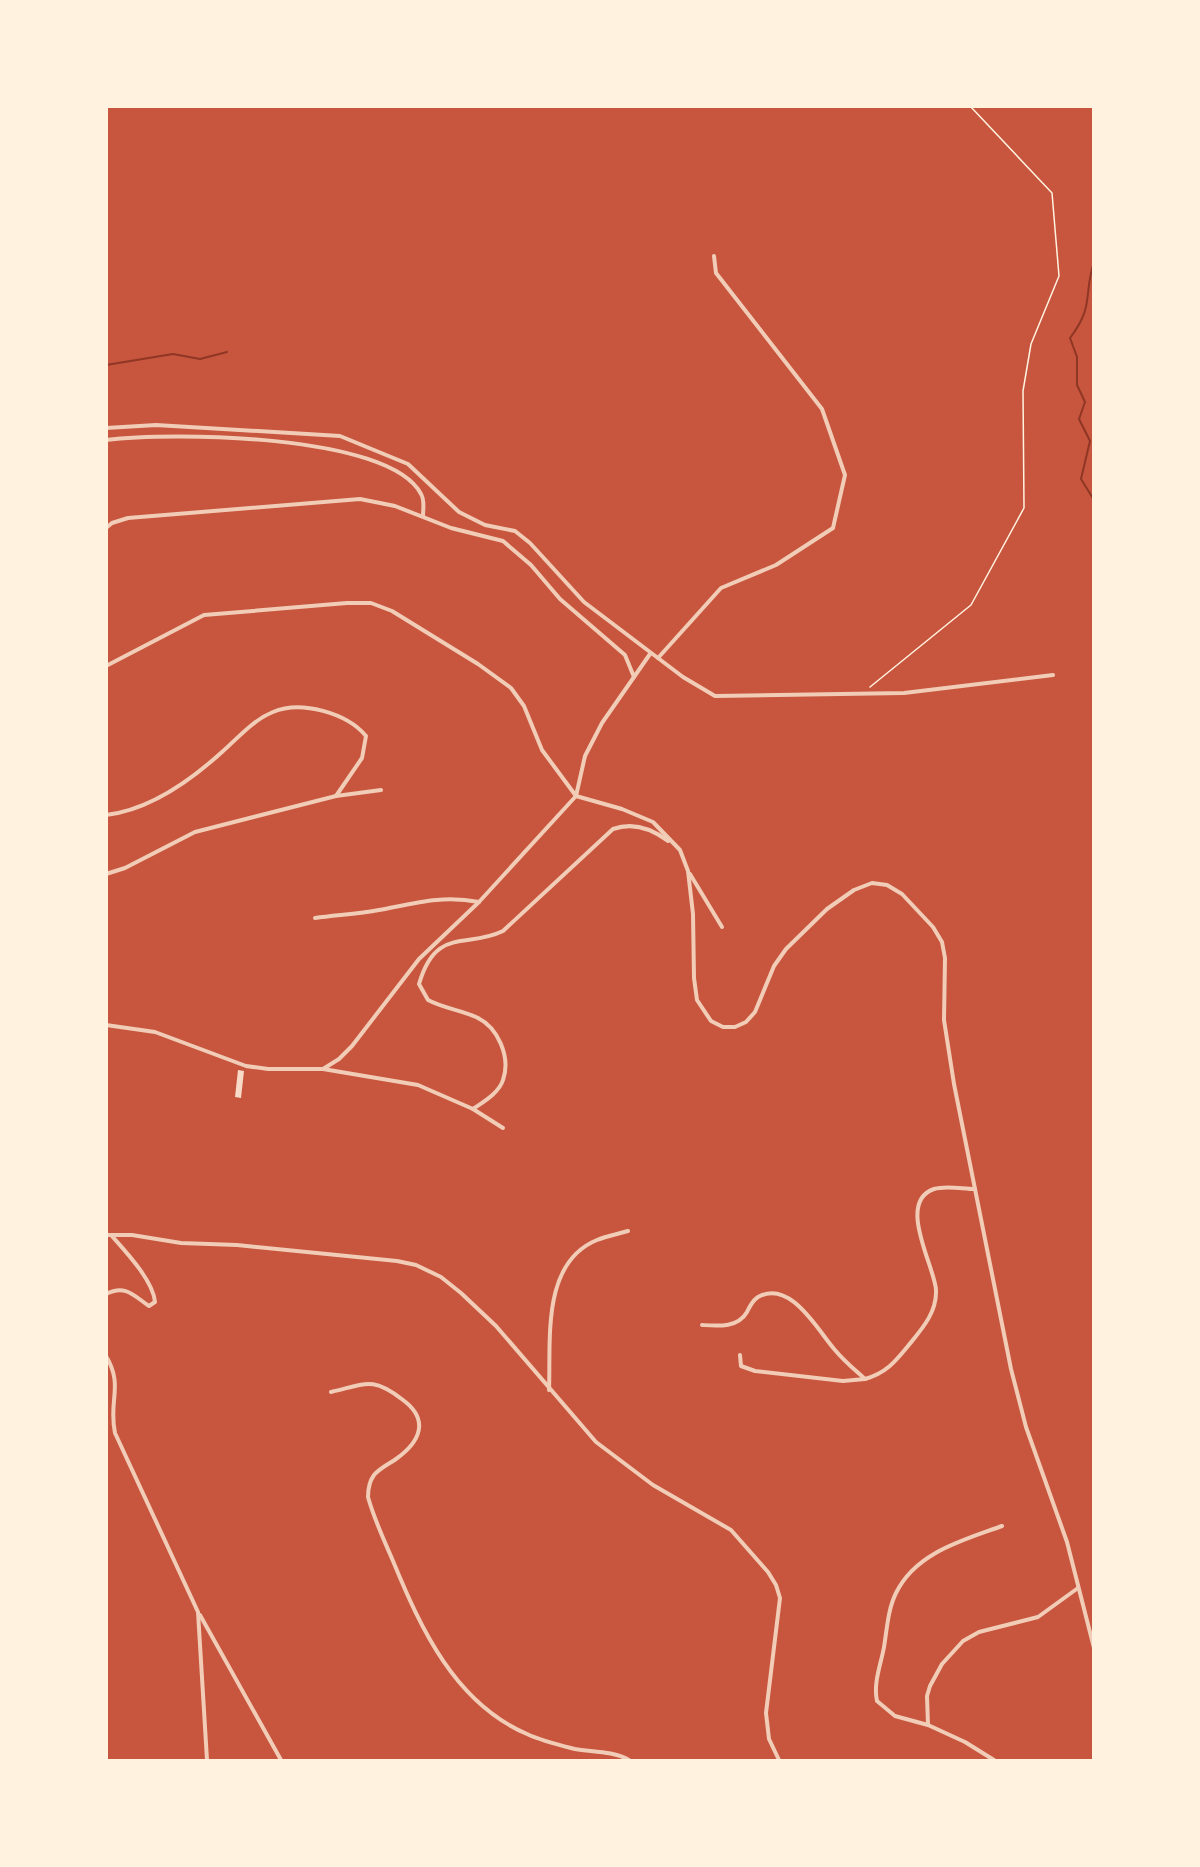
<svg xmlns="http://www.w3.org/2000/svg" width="1200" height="1867" font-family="'Golos Text',sans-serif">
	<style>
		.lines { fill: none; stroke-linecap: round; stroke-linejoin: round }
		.stream { stroke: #8f3625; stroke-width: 2 }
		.building { fill: #f7dbc8 }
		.path { stroke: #fff3e0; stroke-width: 1.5 }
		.minor { stroke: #f1ccb7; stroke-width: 4 }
	</style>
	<rect width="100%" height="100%" fill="#c8553d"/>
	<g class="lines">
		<g class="stream">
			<path d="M1094,262C1083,295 1095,305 1070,338L1077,357V385L1085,402L1079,419L1090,441L1081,479L1094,500"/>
			<polyline points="106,365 173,354 200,359 227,352"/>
		</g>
	</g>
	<polygon class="building" points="238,1070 244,1071 241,1098 235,1097"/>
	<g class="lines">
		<polyline class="path" points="870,687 971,605 1024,508 1023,391 1031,344 1059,276 1052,193 970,106"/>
		<g class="minor">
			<polyline points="106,428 156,425 340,436 408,464 459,512 485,525 515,531 530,543 584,602 683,677 715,696 904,693 1053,675"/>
			<path d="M106,440C168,432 389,433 421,494C425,500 423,509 423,516"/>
			<polyline points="106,528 112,523 128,518 360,499 395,506 451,528 503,541 531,565 560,599 625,655 634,677"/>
			<polyline points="658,658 721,588 776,565 833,528 845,475 822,409 716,273 714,256"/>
			<polyline points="106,666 204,615 347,603 371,603 392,611 478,664 511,688 524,706 542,750 576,796 622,809 653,822 680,850 688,871 693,914 694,978 697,1000 711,1021 723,1027 735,1027 746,1022 755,1012 774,966 786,949 827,909 854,890 872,883 887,885 902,894 933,927 942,942 945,958 944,1020 954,1084 1011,1369 1026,1427 1067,1542 1094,1648"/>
			<path d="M106,815C150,810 190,781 222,752C238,738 253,720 273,712C301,700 347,713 366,736L362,758L336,796"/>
			<polyline points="106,874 125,868 195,832 336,796 381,790"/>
			<polyline points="690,874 722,927"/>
			<path d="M315,918C336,915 358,914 379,910C416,903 442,895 479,902"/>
			<polyline points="106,1025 155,1032 246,1066 268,1069 323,1069 418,1085 473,1109 503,1128"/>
			<polyline points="323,1069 339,1059 352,1046 419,959 479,902 576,796 585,756 602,723 650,654"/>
			<path d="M473,1109C483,1102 499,1093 503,1080C511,1057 498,1027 476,1017C460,1010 443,1008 428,1000L419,984C436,926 466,949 503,931L613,829C633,822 651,828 668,841"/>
			<polyline points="106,1235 132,1235 181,1243 237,1245 397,1261 416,1265 441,1277 461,1293 496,1326 596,1442 653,1485 731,1530 768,1572 776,1585 780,1598 766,1713 769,1739 779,1760"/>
			<path d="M106,1294C126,1284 134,1296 149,1306L155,1302C153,1280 125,1251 111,1235"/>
			<path d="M702,1325C718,1326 738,1328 747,1312C750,1306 752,1301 758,1297C791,1279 818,1331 835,1350C844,1361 855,1370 865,1379C886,1373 895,1362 908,1346C921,1330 937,1313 936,1290C935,1267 896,1202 934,1189C946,1185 963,1189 975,1189"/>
			<polyline points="740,1355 741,1366 755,1371 843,1381 865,1379"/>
			<path d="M106,1356C124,1386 108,1401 115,1433L198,1612L207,1760"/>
			<path d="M549,1390C551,1340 541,1263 597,1240C606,1236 618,1234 628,1231"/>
			<path d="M331,1392C366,1384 372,1376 403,1400C430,1420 420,1442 396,1459C389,1464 380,1468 374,1475C369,1482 368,1489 368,1497C374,1519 384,1540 393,1561C421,1629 455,1703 527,1734C542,1741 559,1745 575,1749C593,1752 613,1751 629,1760"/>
			<polyline points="200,1615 281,1760"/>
			<path d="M928,1725L895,1716L877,1701C873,1683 881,1664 884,1647C887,1629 888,1609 896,1593C916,1552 964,1540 1002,1526"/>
			<polyline points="994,1760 965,1742 928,1725 927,1696 930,1686 942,1664 963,1641 979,1632 1038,1617 1078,1588"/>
		</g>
	</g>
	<rect width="1200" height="1867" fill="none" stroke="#fff3e0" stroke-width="216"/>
</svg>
